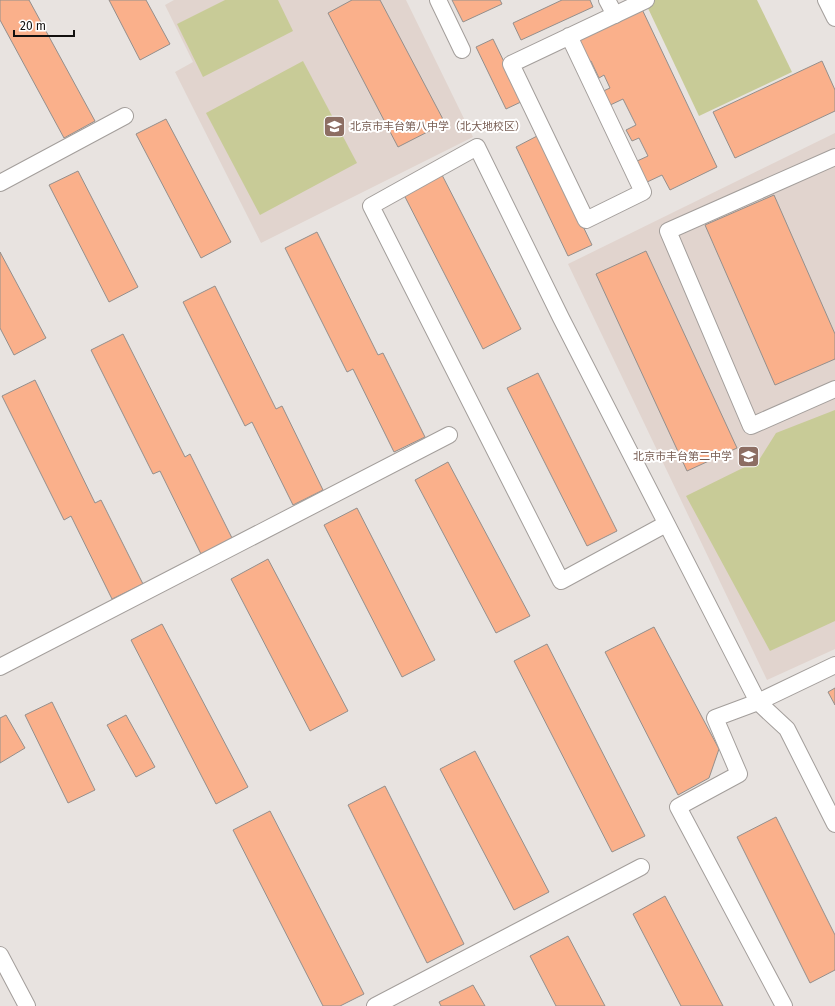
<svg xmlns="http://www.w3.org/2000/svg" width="835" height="1006" font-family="'Fira Sans','Noto Sans SC',sans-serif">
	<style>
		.built { fill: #e1d4ce }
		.green { fill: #c8cb97 }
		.building { fill: #fab08b; stroke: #948f8c }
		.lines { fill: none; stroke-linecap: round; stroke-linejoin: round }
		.street-casing { stroke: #a39e9b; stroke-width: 18 }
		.street { stroke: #fff; stroke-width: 16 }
		.labels { text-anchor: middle; stroke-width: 4; stroke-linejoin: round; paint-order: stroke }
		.education-label { font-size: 11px; fill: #785e54; stroke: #fff; text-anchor: start }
	</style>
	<rect width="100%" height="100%" fill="#e8e3e0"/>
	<g class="built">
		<polygon points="174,0 406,0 473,137 261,243 175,72 193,62 165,5"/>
		<polygon points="835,133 835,649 767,680 568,264"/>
	</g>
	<g class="green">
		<polygon points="225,0 278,0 293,31 203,77 177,24"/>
		<polygon points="654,0 757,0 792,72 699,116 646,4"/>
		<polygon points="303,61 357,163 260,215 206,113"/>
		<polygon points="835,410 835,621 770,651 686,496 759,460 776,433"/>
	</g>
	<g class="building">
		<polygon points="0,0 29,0 95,121 64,138 0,20"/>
		<polygon points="109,0 146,0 170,44 140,60"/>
		<polygon points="352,0 380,0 445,123 398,147 328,13"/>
		<polygon points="452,0 500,0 502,4 463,22"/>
		<polygon points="562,0 590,0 593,7 521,40 513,23"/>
		<polygon points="640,5 717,167 670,190 662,175 645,183 635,162 648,156 639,138 632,141 626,130 636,125 623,99 606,107 599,93 610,88 604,75 599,78 591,61 589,62 575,35"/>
		<polygon points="493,39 523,101 506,109 476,47"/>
		<polygon points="822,61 835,90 835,111 735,158 713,112"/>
		<polygon points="166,119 231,242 201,258 136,134"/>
		<polygon points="539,135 592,245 568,256 516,147"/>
		<polygon points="78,171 138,287 109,302 49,185"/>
		<polygon points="441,173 521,329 483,349 403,193"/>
		<polygon points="774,195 835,334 835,359 775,385 705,225"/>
		<polygon points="317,232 378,355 383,353 425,437 394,452 353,369 347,372 285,248"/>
		<polygon points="646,251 737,448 687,471 596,274"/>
		<polygon points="0,252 46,338 14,355 0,328"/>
		<polygon points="215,286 276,409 282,406 323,490 293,505 252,422 245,426 183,302"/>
		<polygon points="123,334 185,457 190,454 232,538 201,554 160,471 153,474 91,350"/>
		<polygon points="538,373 617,531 587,546 507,388"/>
		<polygon points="35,380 95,503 101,500 143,584 112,599 71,516 64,520 2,396"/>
		<polygon points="448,462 530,616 496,633 415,480"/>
		<polygon points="357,508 435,660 402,677 324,525"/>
		<polygon points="268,559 348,711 310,731 231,579"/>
		<polygon points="162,624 248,787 216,804 131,640"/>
		<polygon points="654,627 719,749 709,778 678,795 605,652"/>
		<polygon points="547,644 645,836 612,852 514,661"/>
		<polygon points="835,688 835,705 828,692"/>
		<polygon points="52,702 95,790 68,803 25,715"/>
		<polygon points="6,715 25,748 0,763 0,718"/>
		<polygon points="126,715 155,767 136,777 107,725"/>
		<polygon points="475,751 549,892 514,910 440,769"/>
		<polygon points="385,786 464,944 427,963 348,805"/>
		<polygon points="270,811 364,994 340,1006 323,1006 233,830"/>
		<polygon points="776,817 835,935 835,970 810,983 737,837"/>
		<polygon points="665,896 723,1006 681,1006 633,914"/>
		<polygon points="568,936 605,1006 556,1006 530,956"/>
		<polygon points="473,985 485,1006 441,1006 439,1002"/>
	</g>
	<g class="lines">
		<defs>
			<g id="street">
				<polyline points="438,0 462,50"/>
				<polyline points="607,0 615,15"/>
				<polyline points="826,0 835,18"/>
				<polyline points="569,36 643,192 586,220 511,64 646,0"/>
				<polyline points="835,157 668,231 751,426 835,389"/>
				<polyline points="0,183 125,116"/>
				<polyline points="666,524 561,581 371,206 477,147 561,318 758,702 715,718 739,774 678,807 784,1006"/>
				<polyline points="835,665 758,702 787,729 835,824"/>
				<polyline points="0,667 449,435"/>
				<polyline points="0,955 27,1006"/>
				<polyline points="375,1006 641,867"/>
			</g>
		</defs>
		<use href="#street" class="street-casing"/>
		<use href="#street" class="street"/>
	</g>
	<defs>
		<symbol id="school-square" viewBox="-11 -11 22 22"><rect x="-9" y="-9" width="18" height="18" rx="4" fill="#8d6e63" stroke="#fff"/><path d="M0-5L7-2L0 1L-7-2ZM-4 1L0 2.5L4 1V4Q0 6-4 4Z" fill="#fff"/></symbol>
	</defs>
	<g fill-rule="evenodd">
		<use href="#school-square" x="322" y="114" width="25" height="25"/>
		<use href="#school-square" x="736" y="444" width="25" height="25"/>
	</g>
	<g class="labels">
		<g class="education-label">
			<text x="350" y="130">北京市丰台第八中学（北大地校区）</text>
			<text x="732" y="460" text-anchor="end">北京市丰台第二中学</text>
		</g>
	</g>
	<path d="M14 30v6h60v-6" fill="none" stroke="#12100f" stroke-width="2"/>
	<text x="20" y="30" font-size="12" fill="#12100f" stroke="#ffffff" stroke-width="3" paint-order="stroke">20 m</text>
</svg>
